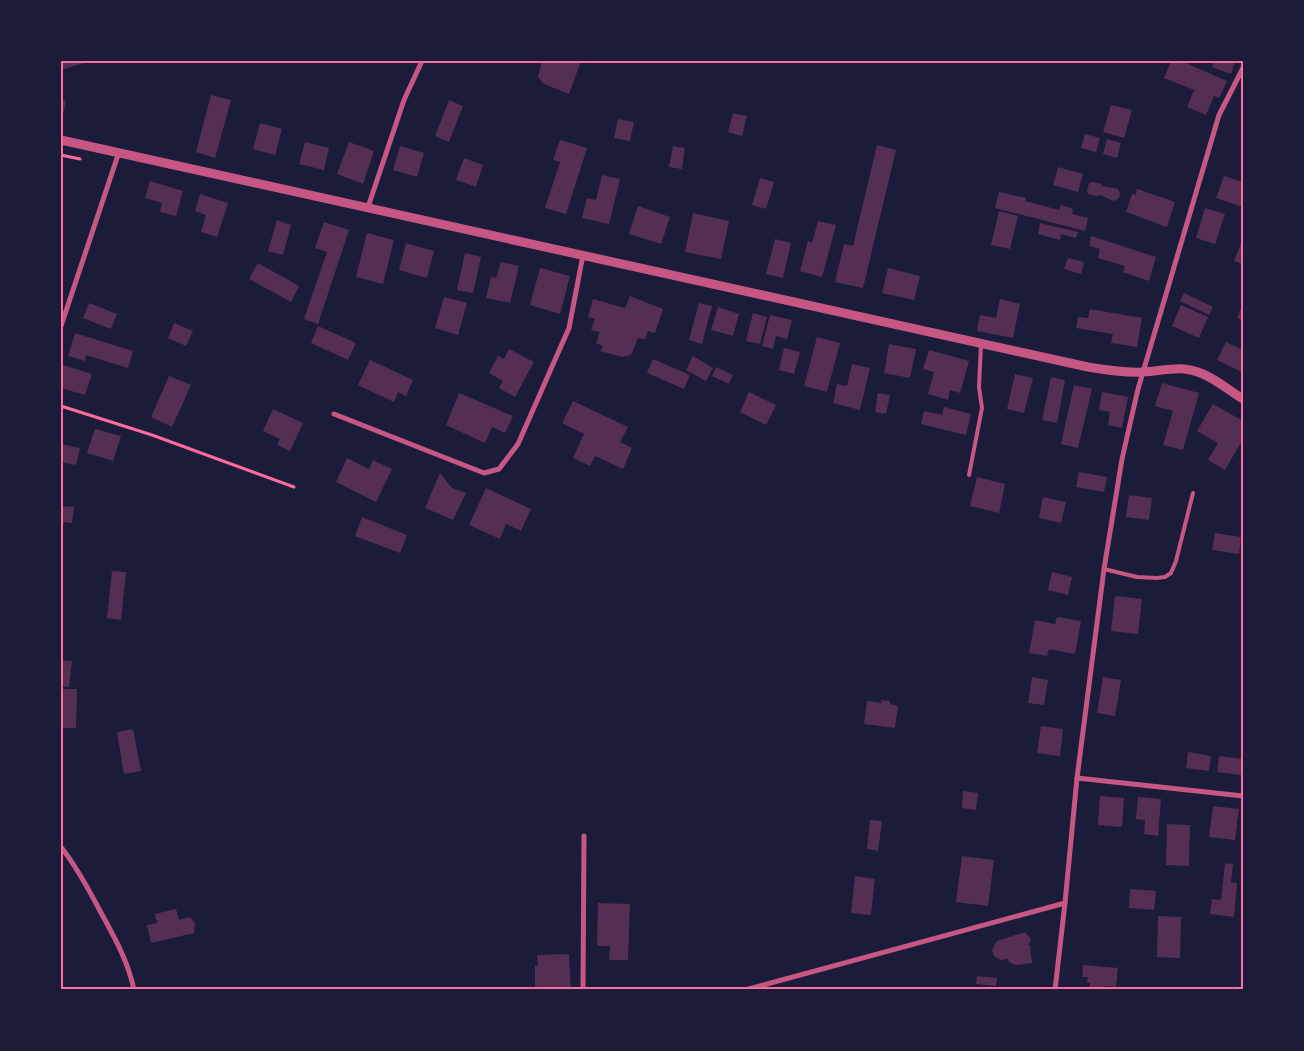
<svg xmlns="http://www.w3.org/2000/svg" width="1304" height="1051" font-family="'DejaVu Sans',sans-serif">
	<style>
		.building { fill: #542f53 }
		.lines { fill: none; stroke-linecap: round; stroke-linejoin: round }
		.path { stroke: #ff6b9d; stroke-width: 3 }
		.service { stroke: #c65784; stroke-width: 4 }
		.minor { stroke: #c65784; stroke-width: 5 }
		.tertiary { stroke: #c65784; stroke-width: 9 }
		.neatline { fill: none; stroke: #ff6b9d; stroke-width: 2 }
	</style>
	<rect width="100%" height="100%" fill="#1b1b3a"/>
	<g class="building">
		<polygon points="61,61 87,61 87,62 61,70"/>
		<polygon points="542,61 581,61 569,94 544,84 538,77"/>
		<polygon points="1171,61 1181,61 1227,81 1219,98 1214,96 1206,115 1187,107 1194,90 1164,78"/>
		<polygon points="1214,61 1235,61 1231,74 1212,67"/>
		<polygon points="211,95 231,100 215,158 196,152"/>
		<polygon points="61,100 66,101 62,118 61,118"/>
		<polygon points="449,100 463,106 449,142 435,136"/>
		<polygon points="1111,105 1132,110 1124,138 1103,132"/>
		<polygon points="733,113 747,116 742,136 728,132"/>
		<polygon points="618,119 634,122 630,141 614,138"/>
		<polygon points="260,123 282,129 275,155 253,149"/>
		<polygon points="1085,134 1100,138 1096,152 1081,148"/>
		<polygon points="1107,139 1121,143 1117,158 1103,154"/>
		<polygon points="560,140 587,148 566,214 545,208 560,162 553,160"/>
		<polygon points="305,142 329,148 324,170 299,164"/>
		<polygon points="349,142 374,151 363,184 337,174"/>
		<polygon points="877,145 896,150 863,288 835,282 844,244 853,246"/>
		<polygon points="400,146 424,153 417,177 393,170"/>
		<polygon points="673,146 685,148 682,169 669,167"/>
		<polygon points="464,158 483,165 476,187 456,180"/>
		<polygon points="1058,167 1083,174 1078,192 1053,185"/>
		<polygon points="602,175 620,179 609,224 582,218 587,198 596,200"/>
		<polygon points="1224,176 1243,182 1243,207 1216,198"/>
		<polygon points="760,178 774,182 766,209 752,205"/>
		<polygon points="150,181 183,191 176,216 160,212 162,203 145,198"/>
		<polygon points="1092,182 1101,184 1102,186 1118,189 1120,193 1119,198 1114,201 1100,195 1097,196 1088,194 1087,191 1089,183"/>
		<polygon points="1137,189 1175,202 1167,227 1126,212 1132,194 1136,195"/>
		<polygon points="999,192 1026,198 1025,201 1059,210 1061,205 1071,208 1073,210 1072,214 1088,218 1085,231 995,208"/>
		<polygon points="200,194 228,203 217,237 201,232 206,215 195,211"/>
		<polygon points="638,206 670,217 661,244 629,234"/>
		<polygon points="1205,208 1225,214 1215,244 1196,238"/>
		<polygon points="999,211 1018,216 1010,249 991,245"/>
		<polygon points="693,213 729,221 721,259 685,252"/>
		<polygon points="277,220 291,225 283,255 268,251"/>
		<polygon points="818,221 836,225 822,277 800,271 808,241 812,243"/>
		<polygon points="324,222 349,230 318,324 304,319 327,252 315,248"/>
		<polygon points="1040,223 1078,232 1076,238 1061,234 1060,240 1038,234"/>
		<polygon points="367,233 394,240 383,284 356,277"/>
		<polygon points="1091,236 1156,257 1149,281 1123,272 1125,266 1098,258 1100,249 1089,246"/>
		<polygon points="1243,238 1243,264 1234,261"/>
		<polygon points="775,239 791,243 783,278 766,274"/>
		<polygon points="406,243 434,251 427,278 399,270"/>
		<polygon points="465,253 481,257 473,293 457,290"/>
		<polygon points="1068,258 1084,262 1081,274 1064,269"/>
		<polygon points="501,262 519,266 510,303 486,298 491,277 496,278"/>
		<polygon points="258,263 299,286 291,302 249,279"/>
		<polygon points="540,268 570,276 560,314 530,305"/>
		<polygon points="888,268 920,276 914,300 882,293"/>
		<polygon points="1184,293 1213,307 1209,315 1180,301"/>
		<polygon points="630,296 663,309 655,333 648,331 645,339 638,338 631,355 622,357 600,351 603,346 596,343 600,332 591,330 595,319 588,317 593,299 625,308"/>
		<polygon points="444,297 467,303 458,335 435,328"/>
		<polygon points="1000,299 1020,304 1013,338 977,331 980,315 996,318"/>
		<polygon points="89,303 117,314 111,329 83,318"/>
		<polygon points="699,303 712,306 702,344 689,340"/>
		<polygon points="1243,304 1243,320 1237,318"/>
		<polygon points="1181,305 1208,317 1199,338 1172,326"/>
		<polygon points="718,307 739,314 733,336 711,330"/>
		<polygon points="1090,309 1142,318 1137,347 1111,343 1113,334 1076,328 1078,317 1088,318"/>
		<polygon points="753,313 767,317 760,344 746,341"/>
		<polygon points="770,315 792,320 787,339 776,336 773,349 762,346"/>
		<polygon points="174,323 193,331 186,346 168,338"/>
		<polygon points="318,326 356,343 348,360 311,343"/>
		<polygon points="75,333 133,351 128,368 86,355 85,361 68,356"/>
		<polygon points="817,337 840,343 827,392 804,386"/>
		<polygon points="1226,342 1243,350 1242,372 1217,360"/>
		<polygon points="889,344 916,349 910,378 884,373"/>
		<polygon points="784,348 800,352 794,374 779,370"/>
		<polygon points="509,349 534,362 515,397 499,388 503,381 489,373 498,356 504,359"/>
		<polygon points="929,350 969,361 960,393 950,390 948,400 928,394 934,372 923,369"/>
		<polygon points="693,356 713,368 706,381 686,370"/>
		<polygon points="653,359 690,375 684,389 647,373"/>
		<polygon points="370,360 413,380 406,396 398,392 394,402 358,385"/>
		<polygon points="852,364 870,368 860,410 833,403 837,384 847,386"/>
		<polygon points="63,365 92,374 85,395 61,388"/>
		<polygon points="716,367 733,375 729,384 712,376"/>
		<polygon points="1015,374 1033,378 1024,413 1007,409"/>
		<polygon points="169,376 191,385 172,427 151,417"/>
		<polygon points="1051,377 1065,380 1057,423 1042,420"/>
		<polygon points="1162,383 1199,393 1183,450 1163,445 1173,411 1155,406"/>
		<polygon points="1074,385 1092,389 1078,448 1061,444"/>
		<polygon points="749,392 776,405 766,425 740,412"/>
		<polygon points="1102,392 1128,397 1122,428 1108,425 1110,412 1099,410"/>
		<polygon points="459,393 513,416 505,433 492,427 485,443 446,425"/>
		<polygon points="878,393 890,395 886,414 875,412"/>
		<polygon points="573,401 628,427 620,442 632,448 623,469 595,456 590,466 573,458 584,434 562,423"/>
		<polygon points="1213,404 1243,421 1243,439 1225,470 1208,460 1218,443 1197,431"/>
		<polygon points="944,407 971,414 966,435 921,424 924,411 942,415"/>
		<polygon points="273,409 303,423 290,451 277,445 280,439 263,431"/>
		<polygon points="95,429 121,436 113,461 87,453"/>
		<polygon points="61,444 80,448 76,465 61,462"/>
		<polygon points="347,458 369,469 373,460 392,469 376,502 336,482"/>
		<polygon points="1079,472 1107,477 1104,492 1076,487"/>
		<polygon points="440,473 452,488 466,493 453,520 425,508"/>
		<polygon points="977,477 1005,484 999,513 970,506"/>
		<polygon points="486,488 531,509 521,531 506,524 500,539 469,525"/>
		<polygon points="1129,495 1152,498 1149,520 1126,517"/>
		<polygon points="1043,497 1066,502 1061,523 1039,518"/>
		<polygon points="61,506 74,507 72,523 64,522 62,531"/>
		<polygon points="362,517 407,535 400,553 355,536"/>
		<polygon points="1215,533 1241,537 1239,554 1212,550"/>
		<polygon points="112,571 126,572 121,620 107,618"/>
		<polygon points="1052,572 1072,577 1068,595 1048,590"/>
		<polygon points="1115,596 1142,599 1138,634 1111,631"/>
		<polygon points="1057,617 1081,621 1075,654 1049,649 1047,656 1029,653 1035,620 1055,624"/>
		<polygon points="61,660 72,661 69,687 61,686"/>
		<polygon points="1032,677 1048,680 1044,705 1028,703"/>
		<polygon points="1103,677 1121,680 1115,716 1097,713"/>
		<polygon points="61,689 77,689 76,728 61,728"/>
		<polygon points="881,700 890,701 890,704 898,706 895,728 864,724 867,701 881,703"/>
		<polygon points="1041,726 1063,729 1060,756 1037,753"/>
		<polygon points="133,729 141,771 124,774 117,732"/>
		<polygon points="1188,752 1211,756 1209,771 1186,768"/>
		<polygon points="1219,756 1242,759 1241,775 1217,772"/>
		<polygon points="963,791 978,793 976,810 962,808"/>
		<polygon points="1100,796 1124,798 1122,827 1098,825"/>
		<polygon points="1138,797 1161,799 1158,836 1144,834 1145,820 1136,819"/>
		<polygon points="1213,806 1239,809 1235,840 1209,837"/>
		<polygon points="870,820 882,821 878,851 867,849"/>
		<polygon points="1167,824 1190,825 1189,866 1166,865"/>
		<polygon points="962,856 994,860 988,906 956,902"/>
		<polygon points="1225,863 1233,864 1231,882 1237,883 1234,917 1210,914 1212,899 1221,900"/>
		<polygon points="855,876 875,879 871,915 851,913"/>
		<polygon points="1130,889 1156,891 1154,910 1129,908"/>
		<polygon points="598,903 630,904 628,960 609,960 610,946 597,946"/>
		<polygon points="176,909 179,920 190,917 195,923 194,933 151,943 147,925 157,923 155,914"/>
		<polygon points="1158,916 1181,917 1180,958 1157,957"/>
		<polygon points="1025,932 1031,939 1028,945 1030,945 1032,963 1015,965 1009,962 1008,959 1001,960 994,956 992,950 997,941"/>
		<polygon points="569,954 571,990 535,990 535,966 538,966 537,955"/>
		<polygon points="1083,965 1118,968 1116,987 1103,986 1103,990 1090,990 1090,983 1087,982 1088,977 1082,977"/>
		<polygon points="977,976 997,978 996,986 976,984"/>
	</g>
	<g class="lines">
		<g class="path">
			<polyline points="61,155 80,159"/>
			<polyline points="61,406 152,435 294,487"/>
		</g>
		<g class="service">
			<polyline points="969,475 982,408 979,387 981,344"/>
			<polyline points="1104,569 1137,577 1157,578 1165,577 1171,573 1176,561 1193,493"/>
		</g>
		<g class="minor">
			<polyline points="368,207 404,100 422,61"/>
			<polyline points="61,326 119,152"/>
			<polyline points="334,414 484,473 499,469 518,444 569,328 583,255"/>
			<polyline points="1077,778 1243,796"/>
			<path d="M61,847C76,866 88,888 99,909C113,935 128,960 134,990"/>
			<polyline points="583,990 584,836"/>
			<polyline points="745,990 1065,903"/>
			<polyline points="1055,990 1065,903 1077,778 1104,569 1122,459 1138,389 1219,115 1243,68"/>
		</g>
		<path class="tertiary" d="M61,140L1088,367C1106,370 1124,373 1142,372C1165,371 1180,364 1203,374C1217,380 1230,391 1243,399"/>
	</g>
	<rect width="1304" height="1051" fill="none" stroke="#1b1b3a" stroke-width="125"/>
	<rect x="62" y="62" width="1180" height="926" class="neatline"/>
</svg>
